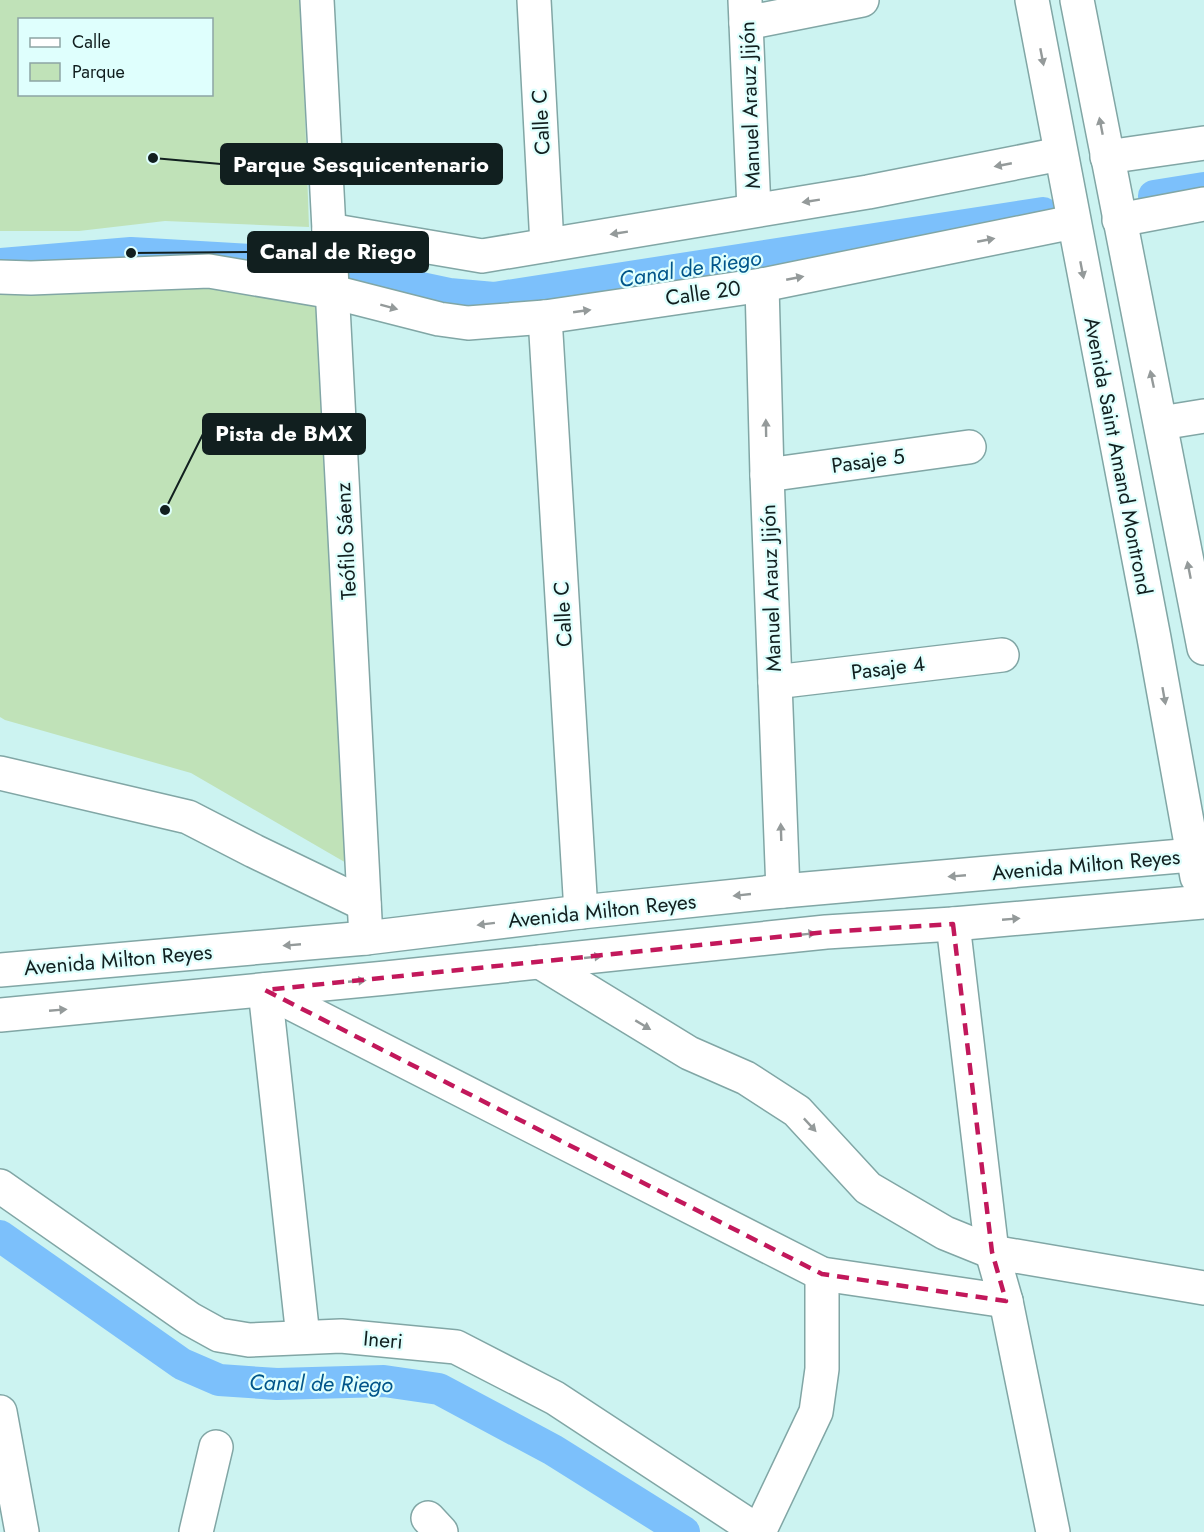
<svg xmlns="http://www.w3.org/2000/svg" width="1204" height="1532" font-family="Jost,sans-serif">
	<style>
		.green { fill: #c0e2b8; fill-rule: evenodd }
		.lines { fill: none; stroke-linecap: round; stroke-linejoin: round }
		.canal { stroke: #7cc0fb; stroke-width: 32 }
		.minor-casing { stroke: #81a6a5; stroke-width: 36 }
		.minor { stroke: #fff; stroke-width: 33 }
		.oneway { fill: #949a9a }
		.marked { fill: none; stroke: #c2185b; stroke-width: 4.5; stroke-dasharray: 12 8; stroke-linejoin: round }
		.labels { text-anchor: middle; stroke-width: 4.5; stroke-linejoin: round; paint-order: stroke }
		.street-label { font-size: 21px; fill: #111f1f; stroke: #dffffd }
		.water-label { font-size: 22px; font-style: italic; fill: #01558a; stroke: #dffffd }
		.leader { fill: none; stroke: #111f1f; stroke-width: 2 }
		.callout-dot { fill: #111f1f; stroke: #dffffd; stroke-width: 2 }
		.callout { fill: #111f1f; stroke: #111f1f; stroke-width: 2 }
		.callout-label { font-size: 22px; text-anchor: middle; font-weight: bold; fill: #fff }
	</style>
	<rect width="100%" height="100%" fill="#ccf3f1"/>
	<g class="green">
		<path d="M0,0H301L309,227L165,221L79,231H0ZM20,20H212V94H20Z"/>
		<polygon points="206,283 320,303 348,864 191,773 5,720 0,717 0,285"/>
	</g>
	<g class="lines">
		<g class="canal">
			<polyline points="1154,196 1204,188"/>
			<polyline points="0,264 131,253 284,262"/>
			<polyline points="336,270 449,294 494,298 1043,213"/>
			<polyline points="0,1236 182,1364 219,1380 277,1384 384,1381 439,1389 553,1450 684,1532"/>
		</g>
		<defs>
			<g id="minor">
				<polyline points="317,0 366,938"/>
				<polyline points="534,0 547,245"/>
				<polyline points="745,0 754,210"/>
				<polyline points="1032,0 1154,638 1197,877"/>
				<polyline points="1077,0 1204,648"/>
				<polyline points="746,23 862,0"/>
				<polyline points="1107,157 1204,143"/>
				<polyline points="1119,220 1204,204"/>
				<polyline points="329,230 482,256 868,192 1060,154"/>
				<polyline points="0,277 31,278 209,271 333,292 439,319 468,323 545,317 762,285 1073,222"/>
				<polyline points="762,285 767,475 783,891"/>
				<polyline points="545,317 581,912"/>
				<polyline points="1161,423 1204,416"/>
				<polyline points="767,475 969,447"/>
				<polyline points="775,682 1002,655"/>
				<polyline points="0,773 188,817 254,851 364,904"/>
				<polyline points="953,924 992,1252 1006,1301 1053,1532"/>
				<polyline points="540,962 689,1053 746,1078 797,1111 868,1188 945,1233 992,1252 1204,1288"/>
				<polyline points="0,970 366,938 581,912 783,891 1204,854"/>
				<polyline points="265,990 822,1274 1006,1301"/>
				<polyline points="265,990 303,1337"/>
				<polyline points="0,1015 386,978 826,932 953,924 1204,902"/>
				<polyline points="0,1186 190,1319 219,1335 249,1340 341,1336 456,1347 555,1398 759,1532"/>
				<polyline points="0,1412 22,1532"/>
				<polyline points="428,1518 441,1532"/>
				<polyline points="196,1532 216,1447"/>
				<polyline points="759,1532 816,1412 822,1369 822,1274"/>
			</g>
		</defs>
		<use href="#minor" class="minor-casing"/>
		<use href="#minor" class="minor"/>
	</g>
	<defs><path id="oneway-solid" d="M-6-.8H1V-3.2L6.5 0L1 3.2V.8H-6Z" transform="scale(1.5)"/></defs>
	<g class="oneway">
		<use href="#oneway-solid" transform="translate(1042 57) rotate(79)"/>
		<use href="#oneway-solid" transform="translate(1101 126) rotate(-101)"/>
		<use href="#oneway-solid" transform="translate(1003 165) rotate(169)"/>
		<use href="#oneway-solid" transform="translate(811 201) rotate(171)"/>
		<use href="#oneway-solid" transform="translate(619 233) rotate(171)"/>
		<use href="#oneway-solid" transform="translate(986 240) rotate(-11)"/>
		<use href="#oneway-solid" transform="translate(1082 270) rotate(79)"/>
		<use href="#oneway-solid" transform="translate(795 278) rotate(-11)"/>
		<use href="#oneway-solid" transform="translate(389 307) rotate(15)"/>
		<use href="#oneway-solid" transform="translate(582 311) rotate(-8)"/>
		<use href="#oneway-solid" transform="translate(1152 379) rotate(-102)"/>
		<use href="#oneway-solid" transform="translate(766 428) rotate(-91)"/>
		<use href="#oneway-solid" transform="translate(1189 570) rotate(-101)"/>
		<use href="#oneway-solid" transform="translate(1164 696) rotate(80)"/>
		<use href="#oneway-solid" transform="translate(781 832) rotate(-92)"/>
		<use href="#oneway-solid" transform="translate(957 876) rotate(175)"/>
		<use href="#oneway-solid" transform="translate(742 895) rotate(174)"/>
		<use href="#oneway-solid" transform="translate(1011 919) rotate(-5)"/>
		<use href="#oneway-solid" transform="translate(486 924) rotate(173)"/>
		<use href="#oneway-solid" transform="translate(807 934) rotate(-6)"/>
		<use href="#oneway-solid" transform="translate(292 945) rotate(175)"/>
		<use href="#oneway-solid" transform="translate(593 957) rotate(-6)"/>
		<use href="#oneway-solid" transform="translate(357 981) rotate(-5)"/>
		<use href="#oneway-solid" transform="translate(58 1010) rotate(-5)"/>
		<use href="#oneway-solid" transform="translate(643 1025) rotate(31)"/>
		<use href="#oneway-solid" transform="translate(810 1125) rotate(47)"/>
	</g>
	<path class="marked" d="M953,924L992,1252L1006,1301L822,1274L265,990L826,932Z"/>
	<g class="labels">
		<g class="street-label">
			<text transform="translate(750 105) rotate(-92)" y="7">Manuel Arauz Jijón</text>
			<text transform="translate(541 122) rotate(-93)" y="7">Calle C</text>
			<text transform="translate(703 293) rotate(-8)" y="7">Calle 20</text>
			<text transform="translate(1118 456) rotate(79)" y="7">Avenida Saint Amand Montrond</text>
			<text transform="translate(868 461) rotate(-8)" y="7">Pasaje 5</text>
			<text transform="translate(346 541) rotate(-93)" y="7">Teófilo Sáenz</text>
			<text transform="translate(771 588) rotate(-92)" y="7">Manuel Arauz Jijón</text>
			<text transform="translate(563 614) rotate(-93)" y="7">Calle C</text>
			<text transform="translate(888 668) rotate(-7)" y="7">Pasaje 4</text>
			<text transform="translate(1086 865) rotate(-5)" y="7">Avenida Milton Reyes</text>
			<text transform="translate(602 911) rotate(-6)" y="7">Avenida Milton Reyes</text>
			<text transform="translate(118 960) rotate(-5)" y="7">Avenida Milton Reyes</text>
			<text transform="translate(383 1340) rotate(5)" y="7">Ineri</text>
		</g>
		<g class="water-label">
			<text transform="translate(690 268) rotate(-9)" y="8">Canal de Riego</text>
			<text transform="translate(321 1383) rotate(1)" y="8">Canal de Riego</text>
		</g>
	</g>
	<path class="leader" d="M153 158L221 164M131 253L248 252M165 510L203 434"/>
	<g class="callout-dot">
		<circle cx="153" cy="158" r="6"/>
		<circle cx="131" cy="253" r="6"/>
		<circle cx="165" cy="510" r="6"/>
	</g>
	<g class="callout">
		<rect x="221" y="144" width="281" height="40" rx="6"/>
		<rect x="248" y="232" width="180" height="40" rx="6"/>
		<rect x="203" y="414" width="162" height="40" rx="6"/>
	</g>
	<g class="callout-label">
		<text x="361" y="172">Parque Sesquicentenario</text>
		<text x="338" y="259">Canal de Riego</text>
		<text x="284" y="441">Pista de BMX</text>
	</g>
	<rect x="18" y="18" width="195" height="78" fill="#dffffd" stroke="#8da5a4" stroke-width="1.5"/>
	<rect x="30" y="38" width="30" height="9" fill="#ffffff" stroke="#8da5a4" stroke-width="1.5"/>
	<text x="72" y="48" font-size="18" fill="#111f1f">Calle</text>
	<rect x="30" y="63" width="30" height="18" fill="#c0e2b8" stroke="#8da5a4" stroke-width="1.5"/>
	<text x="72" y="78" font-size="18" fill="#111f1f">Parque</text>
</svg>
